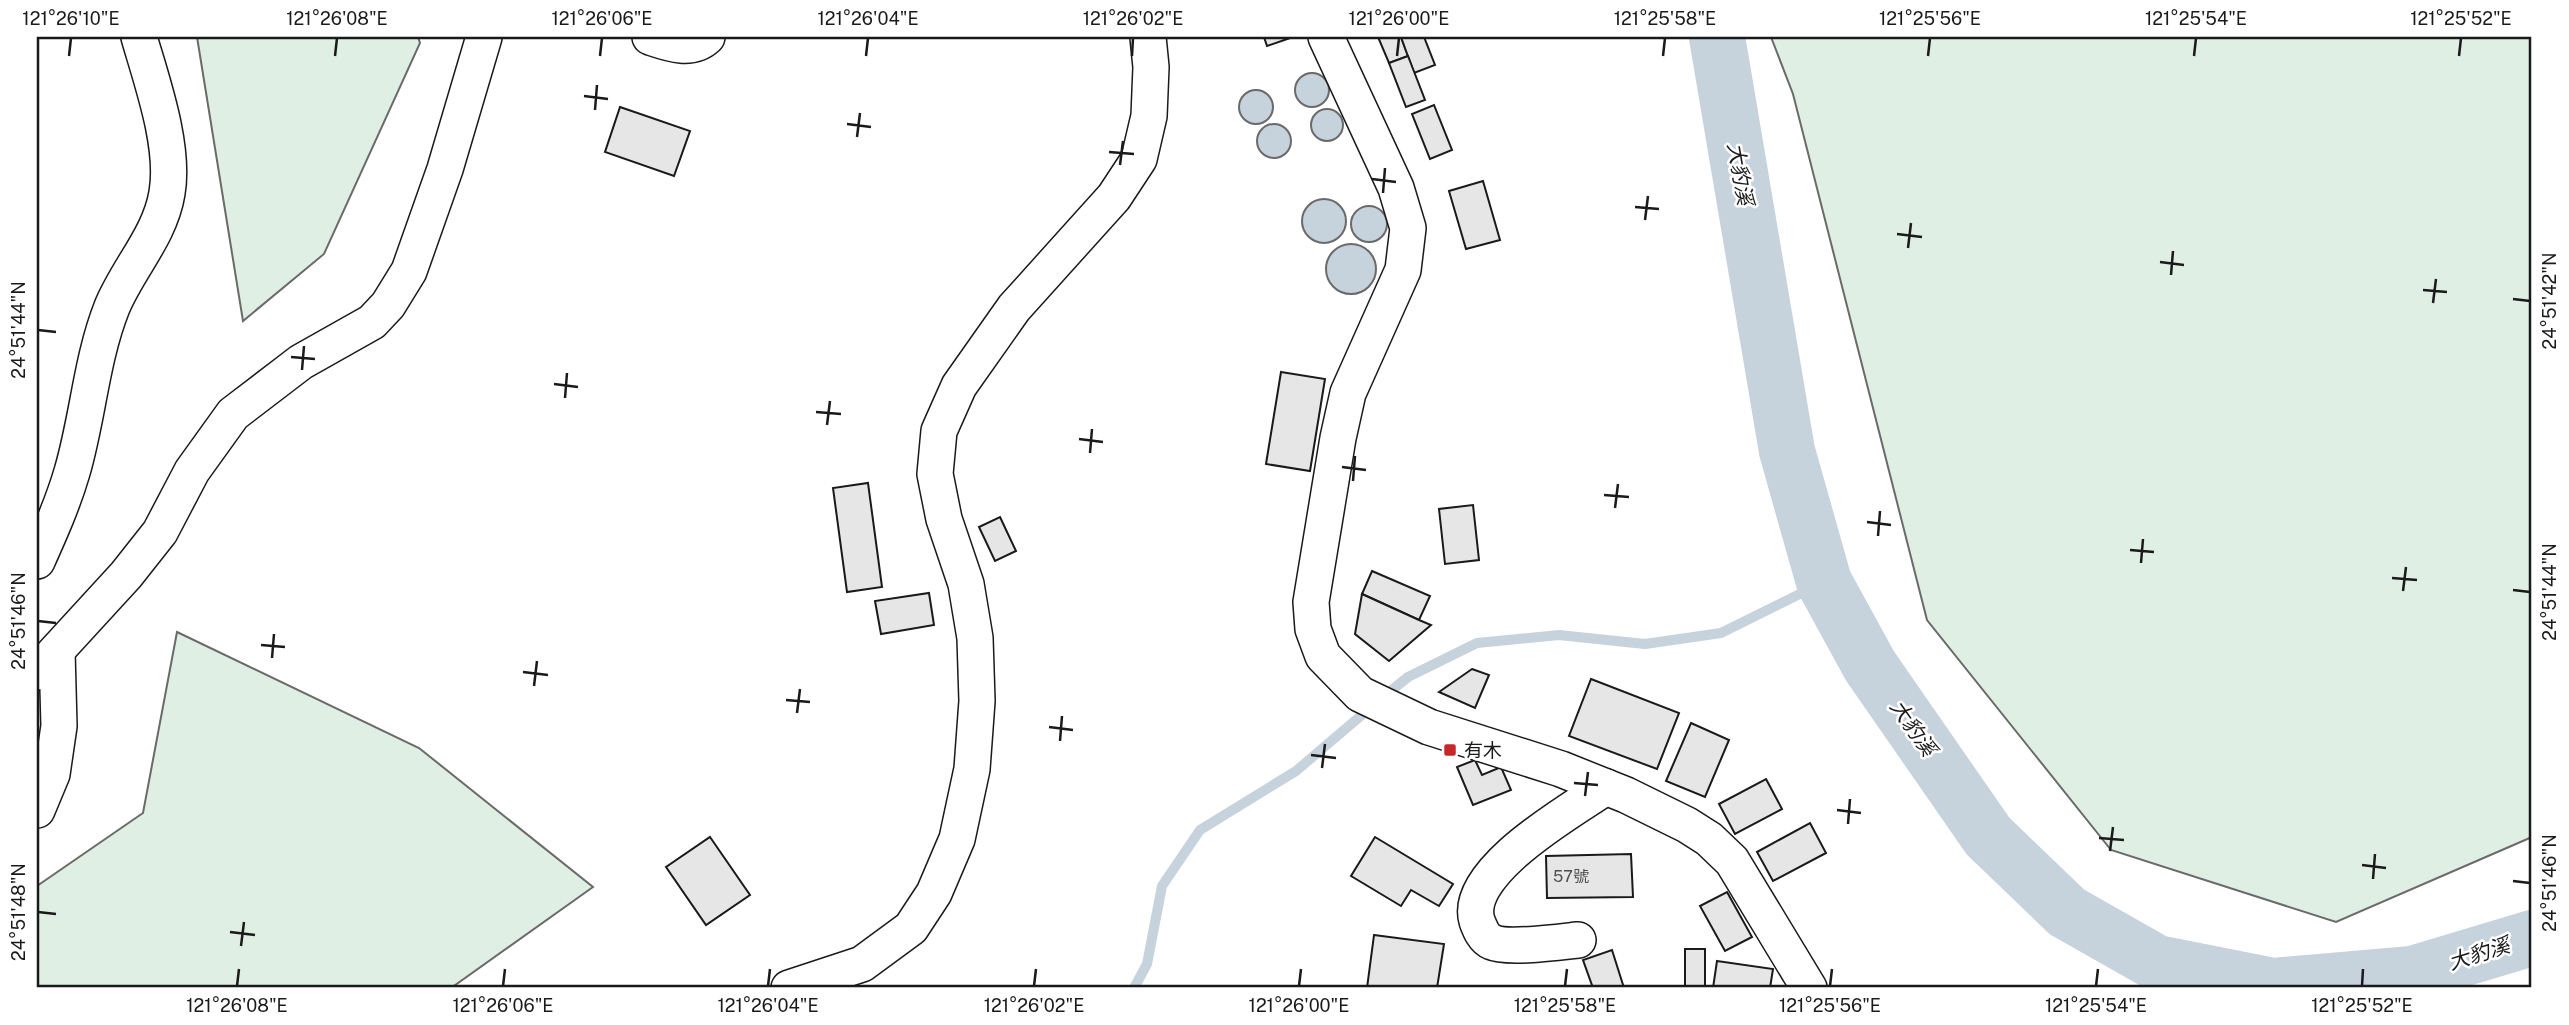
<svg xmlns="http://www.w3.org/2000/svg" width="2569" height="1025" font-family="'Public Sans','Noto Sans TC',sans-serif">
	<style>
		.green { fill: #e0efe3; stroke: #6a6a6a; stroke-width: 2 }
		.water { fill: #c6d2dc; stroke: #6a6a6a; stroke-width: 2 }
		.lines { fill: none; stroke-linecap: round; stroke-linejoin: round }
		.stream { stroke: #c6d2dc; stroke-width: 10 }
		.river { stroke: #c6d2dc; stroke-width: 56 }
		.building { fill: #e6e6e6; stroke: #1a1a1a; stroke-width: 2 }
		.minor-casing { stroke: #1a1a1a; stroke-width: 38 }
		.minor { stroke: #fff; stroke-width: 35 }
		.ticks { fill: none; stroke: #1a1a1a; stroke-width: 2.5 }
		.poi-dot { fill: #c62828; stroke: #fff; stroke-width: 2.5 }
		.labels { text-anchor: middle; stroke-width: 5; stroke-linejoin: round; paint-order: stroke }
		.number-label { font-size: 16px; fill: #4d4d4d }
		.poi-label { font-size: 19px; fill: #1a1a1a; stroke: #fff; text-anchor: start }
		.water-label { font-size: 21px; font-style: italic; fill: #1a1a1a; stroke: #fff }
		.neatline { fill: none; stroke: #1a1a1a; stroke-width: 2.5 }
		.ticks-label { font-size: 18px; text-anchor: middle; fill: #1a1a1a }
	</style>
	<rect width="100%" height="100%" fill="#fff"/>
	<g class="green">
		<polygon points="197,37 418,37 420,43 324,254 243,321"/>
		<polygon points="1771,37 2532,37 2532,837 2336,922 2111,850 1927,620 1793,94"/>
		<polygon points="177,632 419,748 593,887 451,988 37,988 37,886 143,813"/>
	</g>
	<g class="water">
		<circle cx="1312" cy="90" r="17"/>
		<circle cx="1256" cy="107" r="17"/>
		<circle cx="1327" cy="125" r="16"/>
		<circle cx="1274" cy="141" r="17"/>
		<circle cx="1324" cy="221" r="22"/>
		<circle cx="1369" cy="224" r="18"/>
		<circle cx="1351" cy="269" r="25"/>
	</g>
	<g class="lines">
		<g class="stream">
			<polyline points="1382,698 1408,677 1477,643 1559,635 1645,644 1721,633 1824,582"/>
			<polyline points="1134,988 1147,964 1162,886 1200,830 1296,771 1370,708"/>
		</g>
		<polyline class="river" points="1717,37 1787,451 1824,582 1870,666 1988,836 2067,912 2157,963 2273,986 2412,974 2532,938"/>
	</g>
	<g class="building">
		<polygon points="1264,37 1293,37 1267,46"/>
		<polygon points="1378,37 1401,37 1408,56 1389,63"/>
		<polygon points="1401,37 1424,37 1435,65 1414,73"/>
		<polygon points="1408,56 1425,100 1406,107 1389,63"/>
		<polygon points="1434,105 1452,150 1430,159 1412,114"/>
		<polygon points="620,107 690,131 674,176 605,152"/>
		<polygon points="1483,181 1500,240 1466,249 1449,191"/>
		<polygon points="1281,372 1325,379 1310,471 1266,464"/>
		<polygon points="868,483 882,587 847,592 833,488"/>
		<polygon points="1473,505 1479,560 1445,564 1439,509"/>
		<polygon points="1000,517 1016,551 995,561 979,527"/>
		<polygon points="1372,571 1430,596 1419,620 1362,594"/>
		<polygon points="929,593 934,625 881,634 875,601"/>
		<polygon points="1362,594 1419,620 1431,625 1389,661 1355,634"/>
		<polygon points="1472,669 1489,675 1475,708 1439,692"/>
		<polygon points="1591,679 1679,713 1657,769 1569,736"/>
		<polygon points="1691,723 1729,740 1705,797 1666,781"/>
		<polygon points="1475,760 1482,775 1501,767 1511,790 1473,805 1457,767"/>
		<polygon points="1766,779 1782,809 1735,834 1719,804"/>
		<polygon points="1810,823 1826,853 1773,881 1757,852"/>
		<polygon points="710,837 750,895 706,925 666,867"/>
		<polygon points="1375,837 1453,884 1439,906 1411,890 1401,906 1351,876"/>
		<polygon points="1631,854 1633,897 1547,898 1546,856"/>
		<polygon points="1727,892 1752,937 1725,951 1700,906"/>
		<polygon points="1374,935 1444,944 1437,988 1367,988"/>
		<rect x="1685" y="949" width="20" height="39"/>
		<polygon points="1612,950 1624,988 1593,988 1583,960"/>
		<polygon points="1717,961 1773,969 1770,988 1713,988"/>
	</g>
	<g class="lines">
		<defs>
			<g id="minor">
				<path d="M650,37C668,43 691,52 707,37"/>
				<polyline points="1326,37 1396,188 1408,228 1403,270 1348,393 1338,438 1311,602 1313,629 1323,656 1360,694 1429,727 1561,769 1626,795 1687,825 1709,839 1732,861 1809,988"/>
				<path d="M37,561C50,532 63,503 72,472C88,418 91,360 112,307C128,268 160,236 167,193C175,146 152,82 139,37"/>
				<polyline points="37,672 126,575 160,532 192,471 233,414 301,362 372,322 388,305 409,271 445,169 484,37"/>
				<polyline points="37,810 52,774 59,726 57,651"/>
				<path d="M1578,940C1559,942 1507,949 1492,942C1484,939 1480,929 1477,921C1462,872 1572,810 1606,787"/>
				<polyline points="789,988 862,964 911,928 934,893 957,839 972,769 977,701 975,638 966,584 944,519 935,474 939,431 959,386 1014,308 1114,197 1139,159 1149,116 1151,67 1148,37"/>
			</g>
		</defs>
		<use href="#minor" class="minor-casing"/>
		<use href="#minor" class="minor"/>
	</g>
	<path class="ticks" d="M69,56L71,38M335,56L337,38M600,56L602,38M866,56L868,38M1132,56L1133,38M1397,56L1399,38M1663,56L1665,38M1928,56L1930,38M2194,56L2196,38M2459,56L2461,38M584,96L608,99M595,110L597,85M847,124L871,127M857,137L860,113M1109,152L1134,154M1120,165L1123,141M1372,179L1396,182M1383,193L1385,168M1635,207L1659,209M1645,220L1648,196M1897,234L1922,237M1908,248L1911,223M2160,262L2184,265M2171,275L2173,251M2423,290L2447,292M2513,299L2530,301M2433,303L2436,279M38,330L56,332M291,357L315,359M302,370L304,346M554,384L578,387M565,398L567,373M816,412L841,414M827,425L830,401M1079,439L1103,442M1090,453L1092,429M1342,467L1366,470M1353,481L1355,456M1604,495L1629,497M1615,508L1618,484M1867,522L1891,525M1878,536L1880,511M2130,550L2154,552M2141,563L2143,539M2392,578L2417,580M2513,590L2530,592M2403,591L2406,567M38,621L56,623M261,645L285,647M272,658L274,634M523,672L548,675M534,686L537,661M786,700L810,702M797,713L800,689M1049,727L1073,730M1060,741L1062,716M1311,755L1336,758M1322,768L1325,744M1574,783L1598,785M1585,796L1588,772M1837,810L1861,813M1848,824L1850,799M2099,838L2124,840M2110,851L2113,827M2362,865L2386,868M2373,879L2375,854M2513,881L2530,883M38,912L56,914M230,932L255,935M241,946L244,922M237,986L239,969M503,986L505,969M768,986L770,969M1034,986L1036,969M1299,986L1301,969M1565,986L1567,969M1830,986L1832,969M2096,986L2098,969M2362,986L2363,969"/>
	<rect class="poi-dot" x="1443" y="743" width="14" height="14" rx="3.5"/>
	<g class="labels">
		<g class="number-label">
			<text x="1571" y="882">57號</text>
		</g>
		<g class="poi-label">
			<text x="1464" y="757">有木</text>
		</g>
		<g class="water-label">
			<text transform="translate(1740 174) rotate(80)" y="7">大豹溪</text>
			<text transform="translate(1913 728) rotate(55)" y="7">大豹溪</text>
			<text transform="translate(2479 954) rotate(-17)" y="7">大豹溪</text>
		</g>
	</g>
	<rect width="2569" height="1025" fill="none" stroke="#ffffff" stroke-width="77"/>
	<rect x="38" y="38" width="2492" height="948" class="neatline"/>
	<g class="ticks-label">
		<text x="71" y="25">121°26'10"E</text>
		<text x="337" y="25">121°26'08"E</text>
		<text x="602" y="25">121°26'06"E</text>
		<text x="868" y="25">121°26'04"E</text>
		<text x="1133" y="25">121°26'02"E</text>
		<text x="1399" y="25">121°26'00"E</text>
		<text x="1665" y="25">121°25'58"E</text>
		<text x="1930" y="25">121°25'56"E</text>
		<text x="2196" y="25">121°25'54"E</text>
		<text x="2461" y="25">121°25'52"E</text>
		<text transform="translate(2550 301) rotate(-90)" y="6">24°51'42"N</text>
		<text transform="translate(19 330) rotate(-90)" y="6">24°51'44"N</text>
		<text transform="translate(2550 592) rotate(-90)" y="6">24°51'44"N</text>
		<text transform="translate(19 621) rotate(-90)" y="6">24°51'46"N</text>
		<text transform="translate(2550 883) rotate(-90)" y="6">24°51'46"N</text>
		<text transform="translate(19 912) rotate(-90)" y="6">24°51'48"N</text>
		<text x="237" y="1012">121°26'08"E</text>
		<text x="503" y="1012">121°26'06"E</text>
		<text x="768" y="1012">121°26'04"E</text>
		<text x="1034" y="1012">121°26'02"E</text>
		<text x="1299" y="1012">121°26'00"E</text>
		<text x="1565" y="1012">121°25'58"E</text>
		<text x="1830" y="1012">121°25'56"E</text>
		<text x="2096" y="1012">121°25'54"E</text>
		<text x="2362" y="1012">121°25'52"E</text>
	</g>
</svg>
